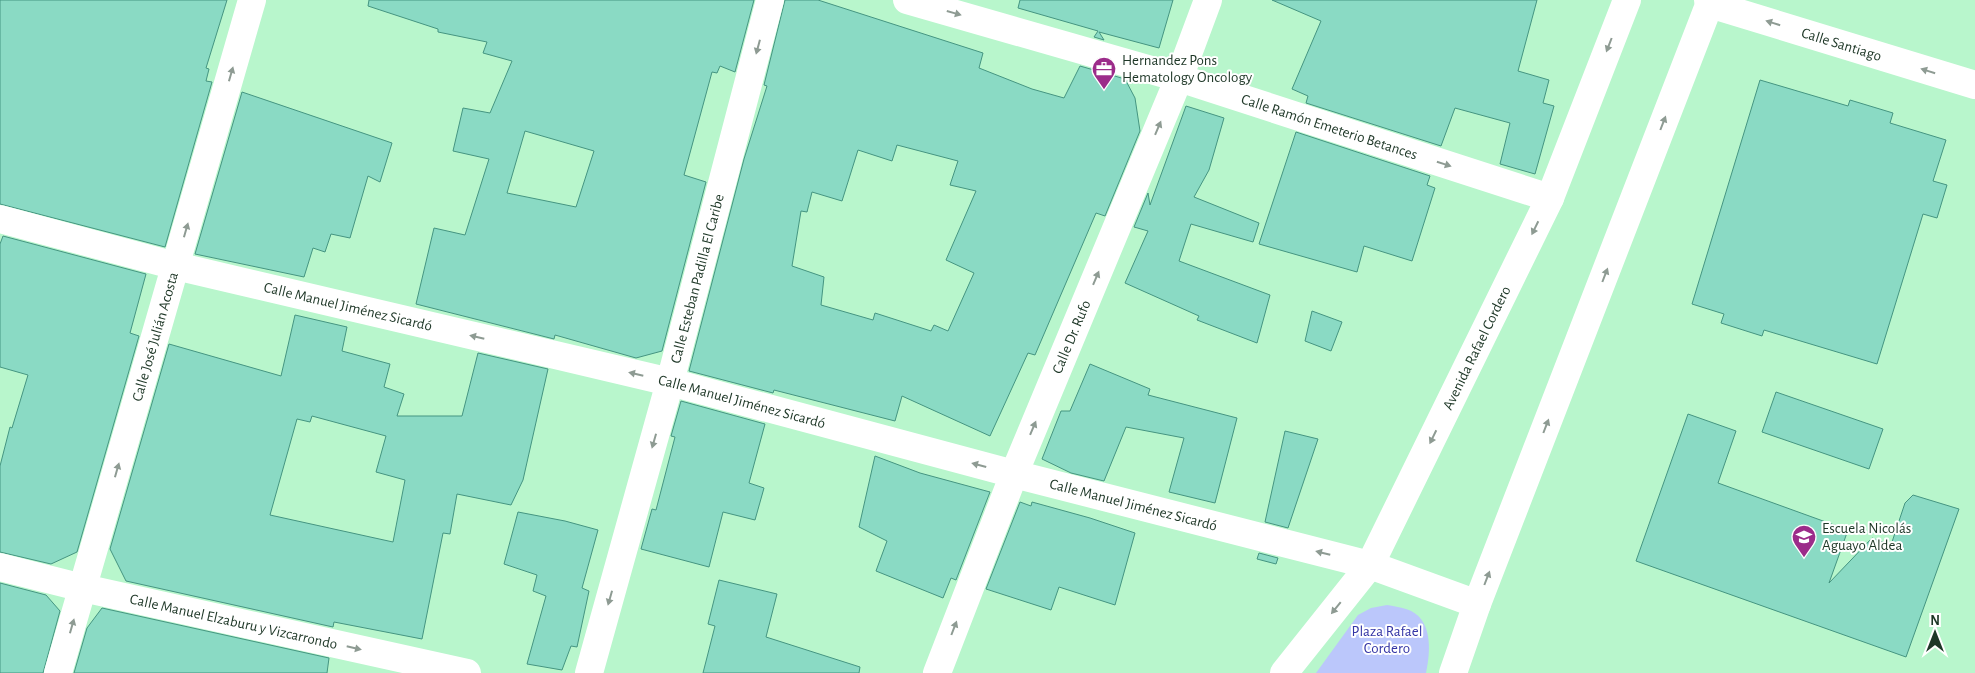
<svg xmlns="http://www.w3.org/2000/svg" width="1975" height="673" font-family="'Alegreya Sans',sans-serif">
	<style>
		.green { fill: #bbc7fb }
		.building { fill: #8adac4; stroke: #459581; fill-rule: evenodd }
		.lines { fill: none; stroke-linecap: round; stroke-linejoin: round }
		.minor { stroke: #fff; stroke-width: 28 }
		.major { stroke: #fff; stroke-width: 28 }
		.oneway { fill: #8e9b93 }
		.labels { text-anchor: middle; stroke-width: 4; stroke-linejoin: round; paint-order: stroke }
		.street-label { font-size: 15px; fill: #1e3727; stroke: #fff }
		.poi-label { font-size: 15px; fill: #1e3727; stroke: #fff; text-anchor: start }
		.park-label { font-size: 15px; fill: #3435a5; stroke: #fff }
	</style>
	<rect width="100%" height="100%" fill="#b8f6cc"/>
	<path class="green" d="M1387,605C1393,606 1400,607 1406,609C1433,617 1431,651 1426,673H1316L1358,615L1371,608Z"/>
	<g class="building">
		<polygon points="0,0 227,0 206,68 209,69 206,81 212,82 165,247 0,204"/>
		<path d="M369,0H754L735,72L720,66L717,73L712,72L684,175L706,182L662,351L636,358L555,335L554,339L416,304L434,228L465,235L489,159L453,151L463,108L490,113L512,61L483,53L487,42L438,32V29L368,6ZM525,131L594,151L576,207L507,193Z"/>
		<path d="M785,0H818L983,53L979,68L1032,89L1064,98L1080,66L1125,79L1135,98L1140,131L1105,216L1096,213L1035,355L1028,353L990,436L902,396L895,421L774,390L773,393L689,371L744,159L767,86L764,85ZM897,145L958,161L950,185L976,191L946,260L974,273L948,331L934,325L931,331L875,313L873,320L821,305L824,277L792,266L801,211L807,212L812,192L842,201L858,150L892,161Z"/>
		<polygon points="1020,0 1173,0 1159,48 1099,32 1104,40 1094,37 1098,31 1018,8"/>
		<polygon points="1272,0 1537,0 1518,71 1549,80 1543,103 1554,106 1535,174 1500,164 1510,123 1455,108 1441,146 1306,103 1308,96 1292,89 1321,21"/>
		<polygon points="1760,80 1848,106 1850,100 1893,113 1890,123 1946,140 1933,181 1947,185 1937,218 1923,214 1877,364 1764,330 1762,336 1721,323 1724,314 1692,304"/>
		<polygon points="242,92 392,143 380,182 368,176 350,238 331,234 325,252 313,248 304,277 195,254"/>
		<polygon points="1186,106 1224,118 1209,170 1194,197 1259,223 1253,242 1191,224 1179,261 1270,295 1257,343 1197,320 1199,316 1125,283 1148,231 1134,227 1148,193 1150,205"/>
		<polygon points="1296,132 1430,176 1427,185 1435,188 1412,261 1364,246 1357,272 1259,244"/>
		<polygon points="3,236 146,274 130,333 139,336 77,552 51,564 0,552 0,466 10,427 12,428 28,375 0,367 0,244"/>
		<polygon points="1312,311 1342,322 1331,351 1305,341"/>
		<path d="M295,315L347,327L342,351L390,364L384,387L404,394L397,416H462L478,353L548,369L523,480L511,505L457,494L450,534L443,533L422,639L334,622L333,627L126,581L110,549L169,344L281,376ZM312,416L386,436L376,472L405,480L393,542L270,515L297,419L310,422Z"/>
		<polygon points="1090,364 1150,389 1148,395 1237,418 1215,503 1169,492 1184,438 1126,427 1104,481 1071,473 1042,459 1061,411 1070,411"/>
		<polygon points="1776,392 1883,429 1869,469 1762,432"/>
		<polygon points="681,401 765,424 749,483 764,488 755,520 723,512 709,567 641,549 652,509 656,510 675,437 671,436"/>
		<polygon points="1688,414 1736,431 1718,483 1848,530 1829,583 1872,538 1891,545 1905,503 1913,495 1959,509 1906,657 1636,561"/>
		<polygon points="1285,431 1318,439 1288,528 1265,522"/>
		<polygon points="875,456 920,473 990,492 956,580 951,578 943,598 876,571 887,541 859,527"/>
		<polygon points="1020,502 1031,506 1032,502 1090,518 1135,533 1115,605 1059,587 1051,610 986,589"/>
		<polygon points="518,512 565,521 598,530 582,588 589,591 577,647 571,646 562,670 527,664 546,596 533,591 537,575 504,564"/>
		<polygon points="1259,553 1278,558 1276,564 1257,559"/>
		<polygon points="719,580 777,594 766,637 860,667 859,673 703,673 715,626 708,624"/>
		<polygon points="0,583 46,595 60,611 43,673 0,673"/>
		<polygon points="102,608 329,658 327,673 74,673 87,628"/>
	</g>
	<g class="lines">
		<g class="minor">
			<path id="s1" d="M1708,0L1710,4L1975,85"/>
			<path id="s2" d="M0,219L176,266L670,382L1014,474L1370,565L1477,604"/>
			<path id="s3" d="M0,567L83,588L467,673"/>
			<path id="s4" d="M58,673L252,0"/>
			<path id="s5" d="M589,673L670,382L770,0"/>
			<path id="s6" d="M937,673L1014,474L1179,78L1208,0"/>
		</g>
		<g class="major">
			<path id="s7" d="M907,0L1179,78L1550,198"/>
			<path id="s8" d="M1284,673L1370,565L1550,198L1627,0"/>
			<polyline points="1453,673 1477,604 1711,0"/>
		</g>
	</g>
	<defs><path id="oneway-solid" d="M-6-.8H1V-3.2L6.5 0L1 3.2V.8H-6Z" transform="scale(1.25)"/></defs>
	<g class="oneway">
		<use href="#oneway-solid" transform="translate(954 13) rotate(16)"/>
		<use href="#oneway-solid" transform="translate(1773 23) rotate(-163)"/>
		<use href="#oneway-solid" transform="translate(1609 45) rotate(111)"/>
		<use href="#oneway-solid" transform="translate(758 47) rotate(105)"/>
		<use href="#oneway-solid" transform="translate(1928 71) rotate(-163)"/>
		<use href="#oneway-solid" transform="translate(231 74) rotate(-74)"/>
		<use href="#oneway-solid" transform="translate(1663 123) rotate(-69)"/>
		<use href="#oneway-solid" transform="translate(1158 128) rotate(-67)"/>
		<use href="#oneway-solid" transform="translate(1444 164) rotate(18)"/>
		<use href="#oneway-solid" transform="translate(1535 228) rotate(116)"/>
		<use href="#oneway-solid" transform="translate(186 230) rotate(-74)"/>
		<use href="#oneway-solid" transform="translate(1605 275) rotate(-69)"/>
		<use href="#oneway-solid" transform="translate(1096 278) rotate(-67)"/>
		<use href="#oneway-solid" transform="translate(477 337) rotate(-167)"/>
		<use href="#oneway-solid" transform="translate(636 374) rotate(-167)"/>
		<use href="#oneway-solid" transform="translate(1546 426) rotate(-69)"/>
		<use href="#oneway-solid" transform="translate(1033 428) rotate(-67)"/>
		<use href="#oneway-solid" transform="translate(1433 437) rotate(116)"/>
		<use href="#oneway-solid" transform="translate(654 441) rotate(106)"/>
		<use href="#oneway-solid" transform="translate(979 465) rotate(-165)"/>
		<use href="#oneway-solid" transform="translate(117 470) rotate(-74)"/>
		<use href="#oneway-solid" transform="translate(1323 553) rotate(-166)"/>
		<use href="#oneway-solid" transform="translate(1487 578) rotate(-69)"/>
		<use href="#oneway-solid" transform="translate(610 598) rotate(106)"/>
		<use href="#oneway-solid" transform="translate(1336 608) rotate(129)"/>
		<use href="#oneway-solid" transform="translate(72 626) rotate(-74)"/>
		<use href="#oneway-solid" transform="translate(954 628) rotate(-69)"/>
		<use href="#oneway-solid" transform="translate(354 648) rotate(13)"/>
	</g>
	<defs>
		<symbol id="office-pin" viewBox="-11 -11 22 30"><path d="M0 17L-7.5 6A9.5 9.5 0 1 1 7.5 6Z" fill="#9c2c8a" stroke="#fff"/><path d="M-6-3h4V-5.5h4V-3h4V5H-6ZM-1-4.5V-3h2v-1.5ZM-6 0V1H6V0Z" fill="#fff"/></symbol>
		<symbol id="school-pin" viewBox="-11 -11 22 30"><path d="M0 17L-7.5 6A9.5 9.5 0 1 1 7.5 6Z" fill="#9c2c8a" stroke="#fff"/><path d="M0-5L7-2L0 1L-7-2ZM-4 1L0 2.5L4 1V4Q0 6-4 4Z" fill="#fff"/></symbol>
	</defs>
	<g fill-rule="evenodd">
		<use href="#office-pin" x="1090" y="55" width="28" height="38"/>
		<use href="#school-pin" x="1790" y="523" width="28" height="38"/>
	</g>
	<g class="labels">
		<g class="street-label">
			<text dy="5" stroke="none"><textPath href="#s1" startOffset="142">Calle Santiago</textPath></text>
			<text dy="5" stroke="none"><textPath href="#s7" startOffset="441">Calle Ramón Emeterio Betances</textPath></text>
			<text dy="5" stroke="none"><textPath href="#s5" startOffset="409">Calle Esteban Padilla El Caribe</textPath></text>
			<text dy="5" stroke="none"><textPath href="#s2" startOffset="359">Calle Manuel Jiménez Sicardó</textPath></text>
			<text dy="5" stroke="none"><textPath href="#s6" startOffset="362">Calle Dr. Rufo</textPath></text>
			<text dy="5" stroke="none"><textPath href="#s4" startOffset="350">Calle José Julián Acosta</textPath></text>
			<text dy="5" stroke="none"><textPath href="#s8" startOffset="380">Avenida Rafael Cordero</textPath></text>
			<text dy="5" stroke="none"><textPath href="#s2" startOffset="764">Calle Manuel Jiménez Sicardó</textPath></text>
			<text dy="5" stroke="none"><textPath href="#s2" startOffset="1169">Calle Manuel Jiménez Sicardó</textPath></text>
			<text dy="5" stroke="none"><textPath href="#s3" startOffset="240">Calle Manuel Elzaburu y Vizcarrondo</textPath></text>
		</g>
		<g class="poi-label">
			<text x="1122" y="65">Hernandez Pons<tspan x="1122" dy="17">Hematology Oncology</tspan></text>
			<text x="1822" y="533">Escuela Nicolás<tspan x="1822" dy="17">Aguayo Aldea</tspan></text>
		</g>
		<g class="park-label">
			<text x="1387" y="636">Plaza Rafael<tspan x="1387" dy="17">Cordero</tspan></text>
		</g>
	</g>
	<g transform="translate(1935 633)" stroke="#ffffff" stroke-width="4" paint-order="stroke">
	<path d="M0-4L9 19L0 12L-9 19Z" fill="#1e3727"/>
	<text y="-8" font-size="14" font-weight="bold" text-anchor="middle" fill="#1e3727">N</text>
	</g>
</svg>
